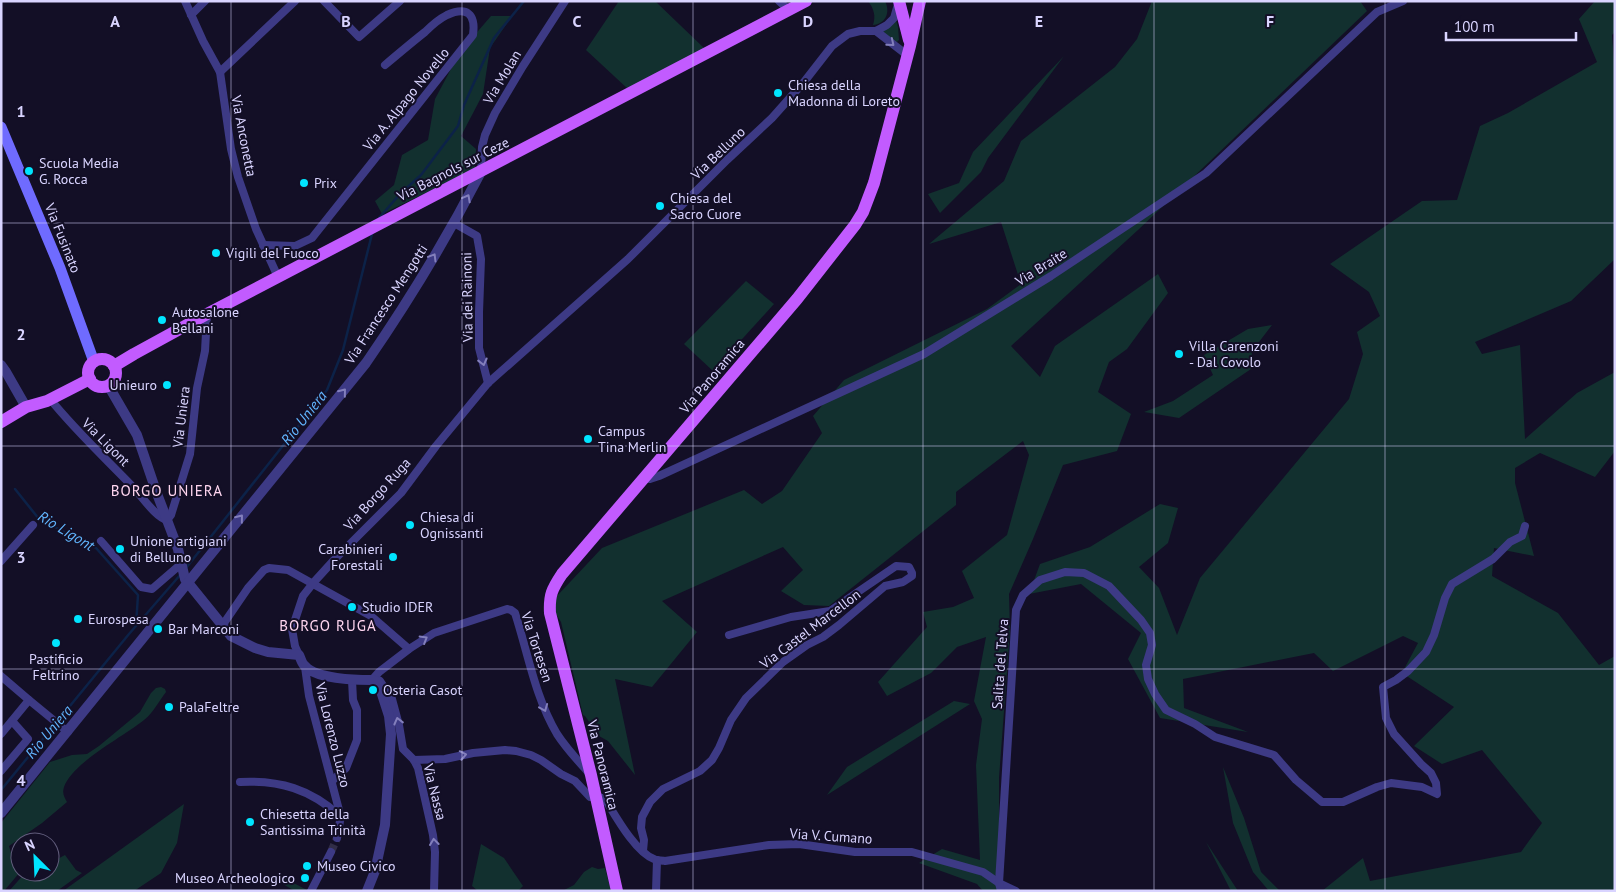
<svg xmlns="http://www.w3.org/2000/svg" width="1616" height="892" font-family="'PT Sans',sans-serif">
	<style>
		.green { fill: #12302f }
		.lines { fill: none; stroke-linecap: round; stroke-linejoin: round }
		.stream { stroke: #0c2248; stroke-width: 2.5 }
		.minor-tunnel { stroke: #312d47; stroke-width: 8; stroke-dasharray: 8 4; stroke-linecap: butt }
		.minor { stroke: #3d3a85; stroke-width: 8 }
		.tertiary { stroke: #3d3a85; stroke-width: 10 }
		.secondary { stroke: #6f6bff; stroke-width: 11 }
		.primary { stroke: #c25bff; stroke-width: 12 }
		.oneway { stroke: #837fbc }
		.grid { fill: none; stroke: #d9d4ff; stroke-width: 1; stroke-opacity: 0.55 }
		.poi-dot { fill: #00e5ff; stroke: #130f26; stroke-width: 2 }
		.labels { text-anchor: middle; stroke-width: 4; stroke-linejoin: round; paint-order: stroke }
		.street-label { font-size: 14px; fill: #d9d4ff; stroke: #130f26 }
		.poi-label { font-size: 14px; fill: #d9d4ff; stroke: #130f26; text-anchor: start }
		.water-label { font-size: 15px; font-style: italic; fill: #62b6ff; stroke: #130f26 }
		.neighbourhood-label { font-size: 15px; letter-spacing: 1px; fill: #ffd6f0; stroke: #130f26 }
		.grid-label { font-size: 16px; text-anchor: middle; font-weight: bold; fill: #d9d4ff; stroke: #130f26; stroke-width: 4; stroke-linejoin: round; paint-order: stroke }
	</style>
	<rect width="100%" height="100%" fill="#130f26"/>
	<g class="green">
		<polygon points="619,1 655,1 705,49 628,89 586,50"/>
		<path d="M868,1H885C891,13 885,24 873,25C876,16 874,9 868,1Z"/>
		<polygon points="1152,1 1360,1 1367,11 1138,230 1011,346 1040,377 1055,346 1158,274 1168,293 1127,349 1109,362 1098,392 1131,414 1117,451 1063,465 1033,539 1009,594 1010,631 999,778 999,891 983,891 977,884 919,863 942,849 980,860 976,765 982,719 974,701 986,637 957,647 931,673 887,696 878,682 927,627 923,612 953,607 974,598 962,571 1007,535 1029,455 1023,441 956,492 956,505 829,606 804,605 781,591 803,570 783,547 662,601 697,632 652,687 615,679 635,775 608,741 599,736 585,716 583,715 561,622 553,609 556,597 602,548 744,490 762,504 782,491 822,433 813,416 844,380 987,309 1021,284 1001,222 929,244 1004,181 1021,141 1115,67 1137,39"/>
		<polygon points="1595,1 1615,1 1615,32 1612,35 1614,60 1615,60 1615,259 1571,301 1475,342 1482,354 1520,345 1525,439 1577,393 1615,372 1615,451 1595,477 1540,453 1515,468 1515,483 1534,556 1494,548 1492,576 1558,613 1599,665 1615,656 1615,891 1322,891 1363,858 1370,881 1521,852 1542,823 1482,750 1442,764 1414,746 1454,707 1402,673 1418,643 1403,636 1333,671 1314,653 1183,679 1184,708 1248,732 1160,718 1128,659 1141,633 1081,584 1029,594 1040,564 1090,547 1160,504 1178,508 1168,543 1139,567 1159,588 1177,635 1200,578 1349,399 1363,354 1357,332 1380,316 1369,292 1330,264 1422,201 1457,200 1480,126 1508,113 1597,62 1579,19"/>
		<polygon points="491,16 512,16 490,48 483,94 461,136 476,149 475,169 382,214 375,201 394,185 402,155 428,140 435,99 460,52"/>
		<polygon points="895,16 898,27 899,40 897,42 891,40 880,32"/>
		<polygon points="1064,56 988,158 981,172 940,213 928,194 959,183 973,152"/>
		<polygon points="746,281 774,304 713,371 684,344"/>
		<polygon points="1272,325 1252,351 1251,369 1179,418 1144,412 1173,401 1213,375 1204,355 1248,329"/>
		<path d="M161,687L165,689L166,692C159,701 153,713 144,720C123,737 73,762 64,787C62,793 64,797 67,802L42,823L9,846L11,853L20,857V872L4,891H1V823L50,762L72,755L87,754L99,746L140,712L151,693L156,688Z"/>
		<polygon points="954,701 970,704 827,795 847,767"/>
		<polygon points="1223,767 1244,818 1261,872 1280,891 1269,891 1253,872 1233,823"/>
		<polygon points="184,804 177,843 161,873 134,891 63,891"/>
		<polygon points="1206,842 1238,891 1231,891"/>
		<polygon points="481,844 504,858 523,886 518,891 478,891 472,886"/>
		<polygon points="65,855 76,870 82,873 57,891 9,891 26,872 50,872 50,863"/>
		<polygon points="592,867 598,869 605,868 611,891 562,891 574,885 584,872"/>
		<polygon points="284,878 307,890 307,891 295,891 281,883"/>
	</g>
	<g class="lines">
		<g class="stream">
			<polyline points="379,218 400,194 421,175 458,126 464,105 494,38 524,1"/>
			<polyline points="15,489 39,519 96,548 138,595 136,625"/>
			<polyline points="186,568 327,390 343,350 372,234"/>
			<polyline points="1,790 129,634 181,574"/>
		</g>
		<polyline class="minor-tunnel" points="331,852 337,838"/>
		<g class="minor">
			<polyline points="185,1 203,41 220,72 231,149 238,177 256,229 278,277"/>
			<polyline points="324,1 359,37 400,1"/>
			<polyline points="779,1 789,10"/>
			<polyline points="191,15 205,1"/>
			<polyline points="876,31 907,55"/>
			<polyline points="220,72 295,1"/>
			<polyline points="481,172 482,147 485,135 495,113 523,66 565,1"/>
			<polyline points="454,223 477,236 481,259 479,312 479,348 488,383"/>
			<path d="M263,245L295,246L312,238L473,35C476,14 467,6 447,15C439,19 431,26 425,32C411,43 398,54 385,65"/>
			<path d="M50,399C75,430 104,457 132,486C141,495 155,517 167,520L171,515L190,454L197,388L205,351L207,314"/>
			<polyline points="644,478 650,479 659,476 924,354 1051,276 1206,173 1377,12 1403,1"/>
			<polyline points="101,541 141,587 152,589 181,564"/>
			<polyline points="1,561 33,525"/>
			<polyline points="222,626 248,588 264,570 269,568 288,570 371,616 409,649"/>
			<polyline points="299,655 295,646 292,629 303,596 314,582 334,560 401,493 436,446 488,383 628,259 727,160 772,118 804,82 832,46 848,34 860,31 876,31 887,25 894,18 898,4"/>
			<polyline points="305,667 309,696 339,810 340,821 337,838"/>
			<polyline points="1,676 29,700 68,732"/>
			<path d="M372,680L379,672L409,649L434,633L507,609L511,610L515,613C528,653 535,697 557,734C566,748 578,761 589,773"/>
			<polyline points="380,681 392,699 399,725 403,749 414,760 418,768 433,835 435,852 434,891"/>
			<polyline points="1,734 29,700"/>
			<path d="M414,760L445,759L473,753L505,750L516,751L531,755L541,760L561,774L575,781L590,797L596,796L605,799C615,815 635,852 654,859C657,861 662,860 665,861L769,845L799,844L855,852H912L983,872L999,883L1016,891"/>
			<polyline points="1,771 28,739 12,721"/>
			<polyline points="332,781 346,768 357,740 357,710 353,700 352,680"/>
			<path d="M240,782C280,780 310,789 340,816"/>
			<polyline points="643,851 644,840 641,828 642,817 650,802 663,789 700,771 712,760 719,748 731,720 746,698 783,662 807,645 823,637 839,625 885,586 903,582 912,576 912,573 909,567 896,566 830,611 791,617 729,635"/>
			<polyline points="311,891 331,852"/>
			<polyline points="656,891 657,860"/>
			<polyline points="1001,891 999,883 1016,610 1023,595 1040,580 1065,572 1084,573 1109,586 1141,620 1150,633 1152,645 1146,665 1148,679 1155,694 1166,710 1195,724 1215,737 1274,755 1296,780 1322,802 1343,802 1377,787 1391,783 1422,787 1437,794 1436,783 1431,773 1421,764 1394,734 1386,718 1383,687 1396,680 1408,671 1426,652 1434,635 1445,598 1452,584 1493,559 1510,542 1522,536 1525,526"/>
		</g>
		<g class="tertiary">
			<polyline points="1,365 6,372 26,407"/>
			<path d="M108,385L137,435L156,491L178,549L185,579L231,636L255,648L268,652L299,655C301,659 302,664 305,666C316,679 356,680 372,680L377,682L379,685L389,716L391,734L385,825L375,871L367,891"/>
			<path d="M1,813L366,363C408,302 447,238 481,172"/>
		</g>
		<polyline class="secondary" points="1,127 60,268 94,362"/>
		<g class="primary">
			<polyline points="899,1 909,40"/>
			<circle cx="102" cy="373" r="14"/>
			<polyline points="114,366 134,354 207,314 806,1"/>
			<polyline points="1,422 26,407 47,401 90,379"/>
			<path d="M617,891L591,775L550,613C549,595 552,589 562,574L797,299L855,225L863,212L874,183L910,46L920,1"/>
		</g>
	</g>
	<defs><path id="oneway-chevron" d="M-2-3.5L2.5 0L-2 3.5" fill="none" stroke-width="1.6" stroke-linecap="round" stroke-linejoin="round" transform="scale(1.25)"/></defs>
	<g class="oneway">
		<use href="#oneway-chevron" transform="translate(891 43) rotate(39)"/>
		<use href="#oneway-chevron" transform="translate(467 198) rotate(-62)"/>
		<use href="#oneway-chevron" transform="translate(433 257) rotate(-59)"/>
		<use href="#oneway-chevron" transform="translate(483 362) rotate(76)"/>
		<use href="#oneway-chevron" transform="translate(343 392) rotate(-51)"/>
		<use href="#oneway-chevron" transform="translate(240 518) rotate(-51)"/>
		<use href="#oneway-chevron" transform="translate(424 639) rotate(-31)"/>
		<use href="#oneway-chevron" transform="translate(544 708) rotate(68)"/>
		<use href="#oneway-chevron" transform="translate(398 721) rotate(-104)"/>
		<use href="#oneway-chevron" transform="translate(463 755) rotate(-11)"/>
		<use href="#oneway-chevron" transform="translate(434 842) rotate(-97)"/>
	</g>
	<path class="grid" d="M231,1V891M462,1V891M693,1V891M923,1V891M1154,1V891M1385,1V891M1,223H1615M1,446H1615M1,669H1615"/>
	<g class="poi-dot">
		<circle cx="778" cy="93" r="5"/>
		<circle cx="29" cy="171" r="5"/>
		<circle cx="304" cy="183" r="5"/>
		<circle cx="660" cy="206" r="5"/>
		<circle cx="216" cy="253" r="5"/>
		<circle cx="162" cy="320" r="5"/>
		<circle cx="1179" cy="354" r="5"/>
		<circle cx="167" cy="385" r="5"/>
		<circle cx="588" cy="439" r="5"/>
		<circle cx="410" cy="525" r="5"/>
		<circle cx="120" cy="549" r="5"/>
		<circle cx="393" cy="557" r="5"/>
		<circle cx="352" cy="607" r="5"/>
		<circle cx="78" cy="619" r="5"/>
		<circle cx="158" cy="629" r="5"/>
		<circle cx="56" cy="643" r="5"/>
		<circle cx="373" cy="690" r="5"/>
		<circle cx="169" cy="707" r="5"/>
		<circle cx="250" cy="822" r="5"/>
		<circle cx="307" cy="866" r="5"/>
		<circle cx="305" cy="878" r="5"/>
	</g>
	<g class="labels">
		<g class="street-label">
			<text transform="translate(502 77) rotate(-59)" y="5">Via Molan</text>
			<text transform="translate(406 99) rotate(-51)" y="5">Via A. Alpago Novello</text>
			<text transform="translate(244 136) rotate(79)" y="5">Via Anconetta</text>
			<text transform="translate(718 153) rotate(-44)" y="5">Via Belluno</text>
			<text transform="translate(453 169) rotate(-27)" y="5">Via Bagnols sur Ceze</text>
			<text transform="translate(63 238) rotate(68)" y="5">Via Fusinato</text>
			<text transform="translate(1041 267) rotate(-32)" y="5">Via Braite</text>
			<text transform="translate(467 297) rotate(-91)" y="5">Via dei Rainoni</text>
			<text transform="translate(386 304) rotate(-57)" y="5">Via Francesco Mengotti</text>
			<text transform="translate(712 376) rotate(-50)" y="5">Via Panoramica</text>
			<text transform="translate(181 417) rotate(-83)" y="5">Via Uniera</text>
			<text transform="translate(106 442) rotate(45)" y="5">Via Ligont</text>
			<text transform="translate(377 494) rotate(-48)" y="5">Via Borgo Ruga</text>
			<text transform="translate(810 629) rotate(-37)" y="5">Via Castel Marcellon</text>
			<text transform="translate(537 647) rotate(72)" y="5">Via Tortesen</text>
			<text transform="translate(1000 664) rotate(-86)" y="5">Salita del Telva</text>
			<text transform="translate(333 735) rotate(76)" y="5">Via Lorenzo Luzzo</text>
			<text transform="translate(603 765) rotate(76)" y="5">Via Panoramica</text>
			<text transform="translate(435 792) rotate(76)" y="5">Via Nassa</text>
			<text transform="translate(831 836) rotate(4)" y="5">Via V. Cumano</text>
		</g>
		<g class="poi-label">
			<text x="788" y="90">Chiesa della<tspan x="788" dy="16">Madonna di Loreto</tspan></text>
			<text x="39" y="168">Scuola Media<tspan x="39" dy="16">G. Rocca</tspan></text>
			<text x="314" y="188">Prix</text>
			<text x="670" y="203">Chiesa del<tspan x="670" dy="16">Sacro Cuore</tspan></text>
			<text x="226" y="258">Vigili del Fuoco</text>
			<text x="172" y="317">Autosalone<tspan x="172" dy="16">Bellani</tspan></text>
			<text x="1189" y="351">Villa Carenzoni<tspan x="1189" dy="16">- Dal Covolo</tspan></text>
			<text x="157" y="390" text-anchor="end">Unieuro</text>
			<text x="598" y="436">Campus<tspan x="598" dy="16">Tina Merlin</tspan></text>
			<text x="420" y="522">Chiesa di<tspan x="420" dy="16">Ognissanti</tspan></text>
			<text x="130" y="546">Unione artigiani<tspan x="130" dy="16">di Belluno</tspan></text>
			<text x="383" y="554" text-anchor="end">Carabinieri<tspan x="383" dy="16">Forestali</tspan></text>
			<text x="362" y="612">Studio IDER</text>
			<text x="88" y="624">Eurospesa</text>
			<text x="168" y="634">Bar Marconi</text>
			<text x="56" y="664" text-anchor="middle">Pastificio<tspan x="56" dy="16">Feltrino</tspan></text>
			<text x="383" y="695">Osteria Casot</text>
			<text x="179" y="712">PalaFeltre</text>
			<text x="260" y="819">Chiesetta della<tspan x="260" dy="16">Santissima Trinità</tspan></text>
			<text x="317" y="871">Museo Civico</text>
			<text x="295" y="883" text-anchor="end">Museo Archeologico</text>
		</g>
		<g class="water-label">
			<text transform="translate(304 418) rotate(-52)" y="5">Rio Uniera</text>
			<text transform="translate(66 531) rotate(31)" y="5">Rio Ligont</text>
			<text transform="translate(49 732) rotate(-50)" y="5">Rio Uniera</text>
		</g>
		<g class="neighbourhood-label">
			<text x="167" y="496">BORGO UNIERA</text>
			<text x="328" y="631">BORGO RUGA</text>
		</g>
	</g>
	<g class="grid-label">
		<text x="115" y="27">A</text>
		<text x="346" y="27">B</text>
		<text x="577" y="27">C</text>
		<text x="808" y="27">D</text>
		<text x="1039" y="27">E</text>
		<text x="1270" y="27">F</text>
		<text x="21" y="117">1</text>
		<text x="21" y="340">2</text>
		<text x="21" y="563">3</text>
		<text x="21" y="786">4</text>
	</g>
	<rect width="1616" height="892" fill="none" stroke="#d9d4ff" stroke-width="5"/>
	<g transform="translate(35 857) rotate(336)"><circle r="24" fill="#130f26" stroke="#625e7d"/>
	<path d="M0-4L9 19L0 12L-9 19Z" fill="#00e5ff"/>
	<text y="-8" font-size="14" font-weight="bold" text-anchor="middle" fill="#d9d4ff">N</text>
	</g>
	<path d="M1446 32v8h130v-8" fill="none" stroke="#d9d4ff" stroke-width="2.5"/>
	<text x="1454" y="32" font-size="15" fill="#d9d4ff" stroke="#130f26" stroke-width="4" paint-order="stroke">100 m</text>
</svg>
